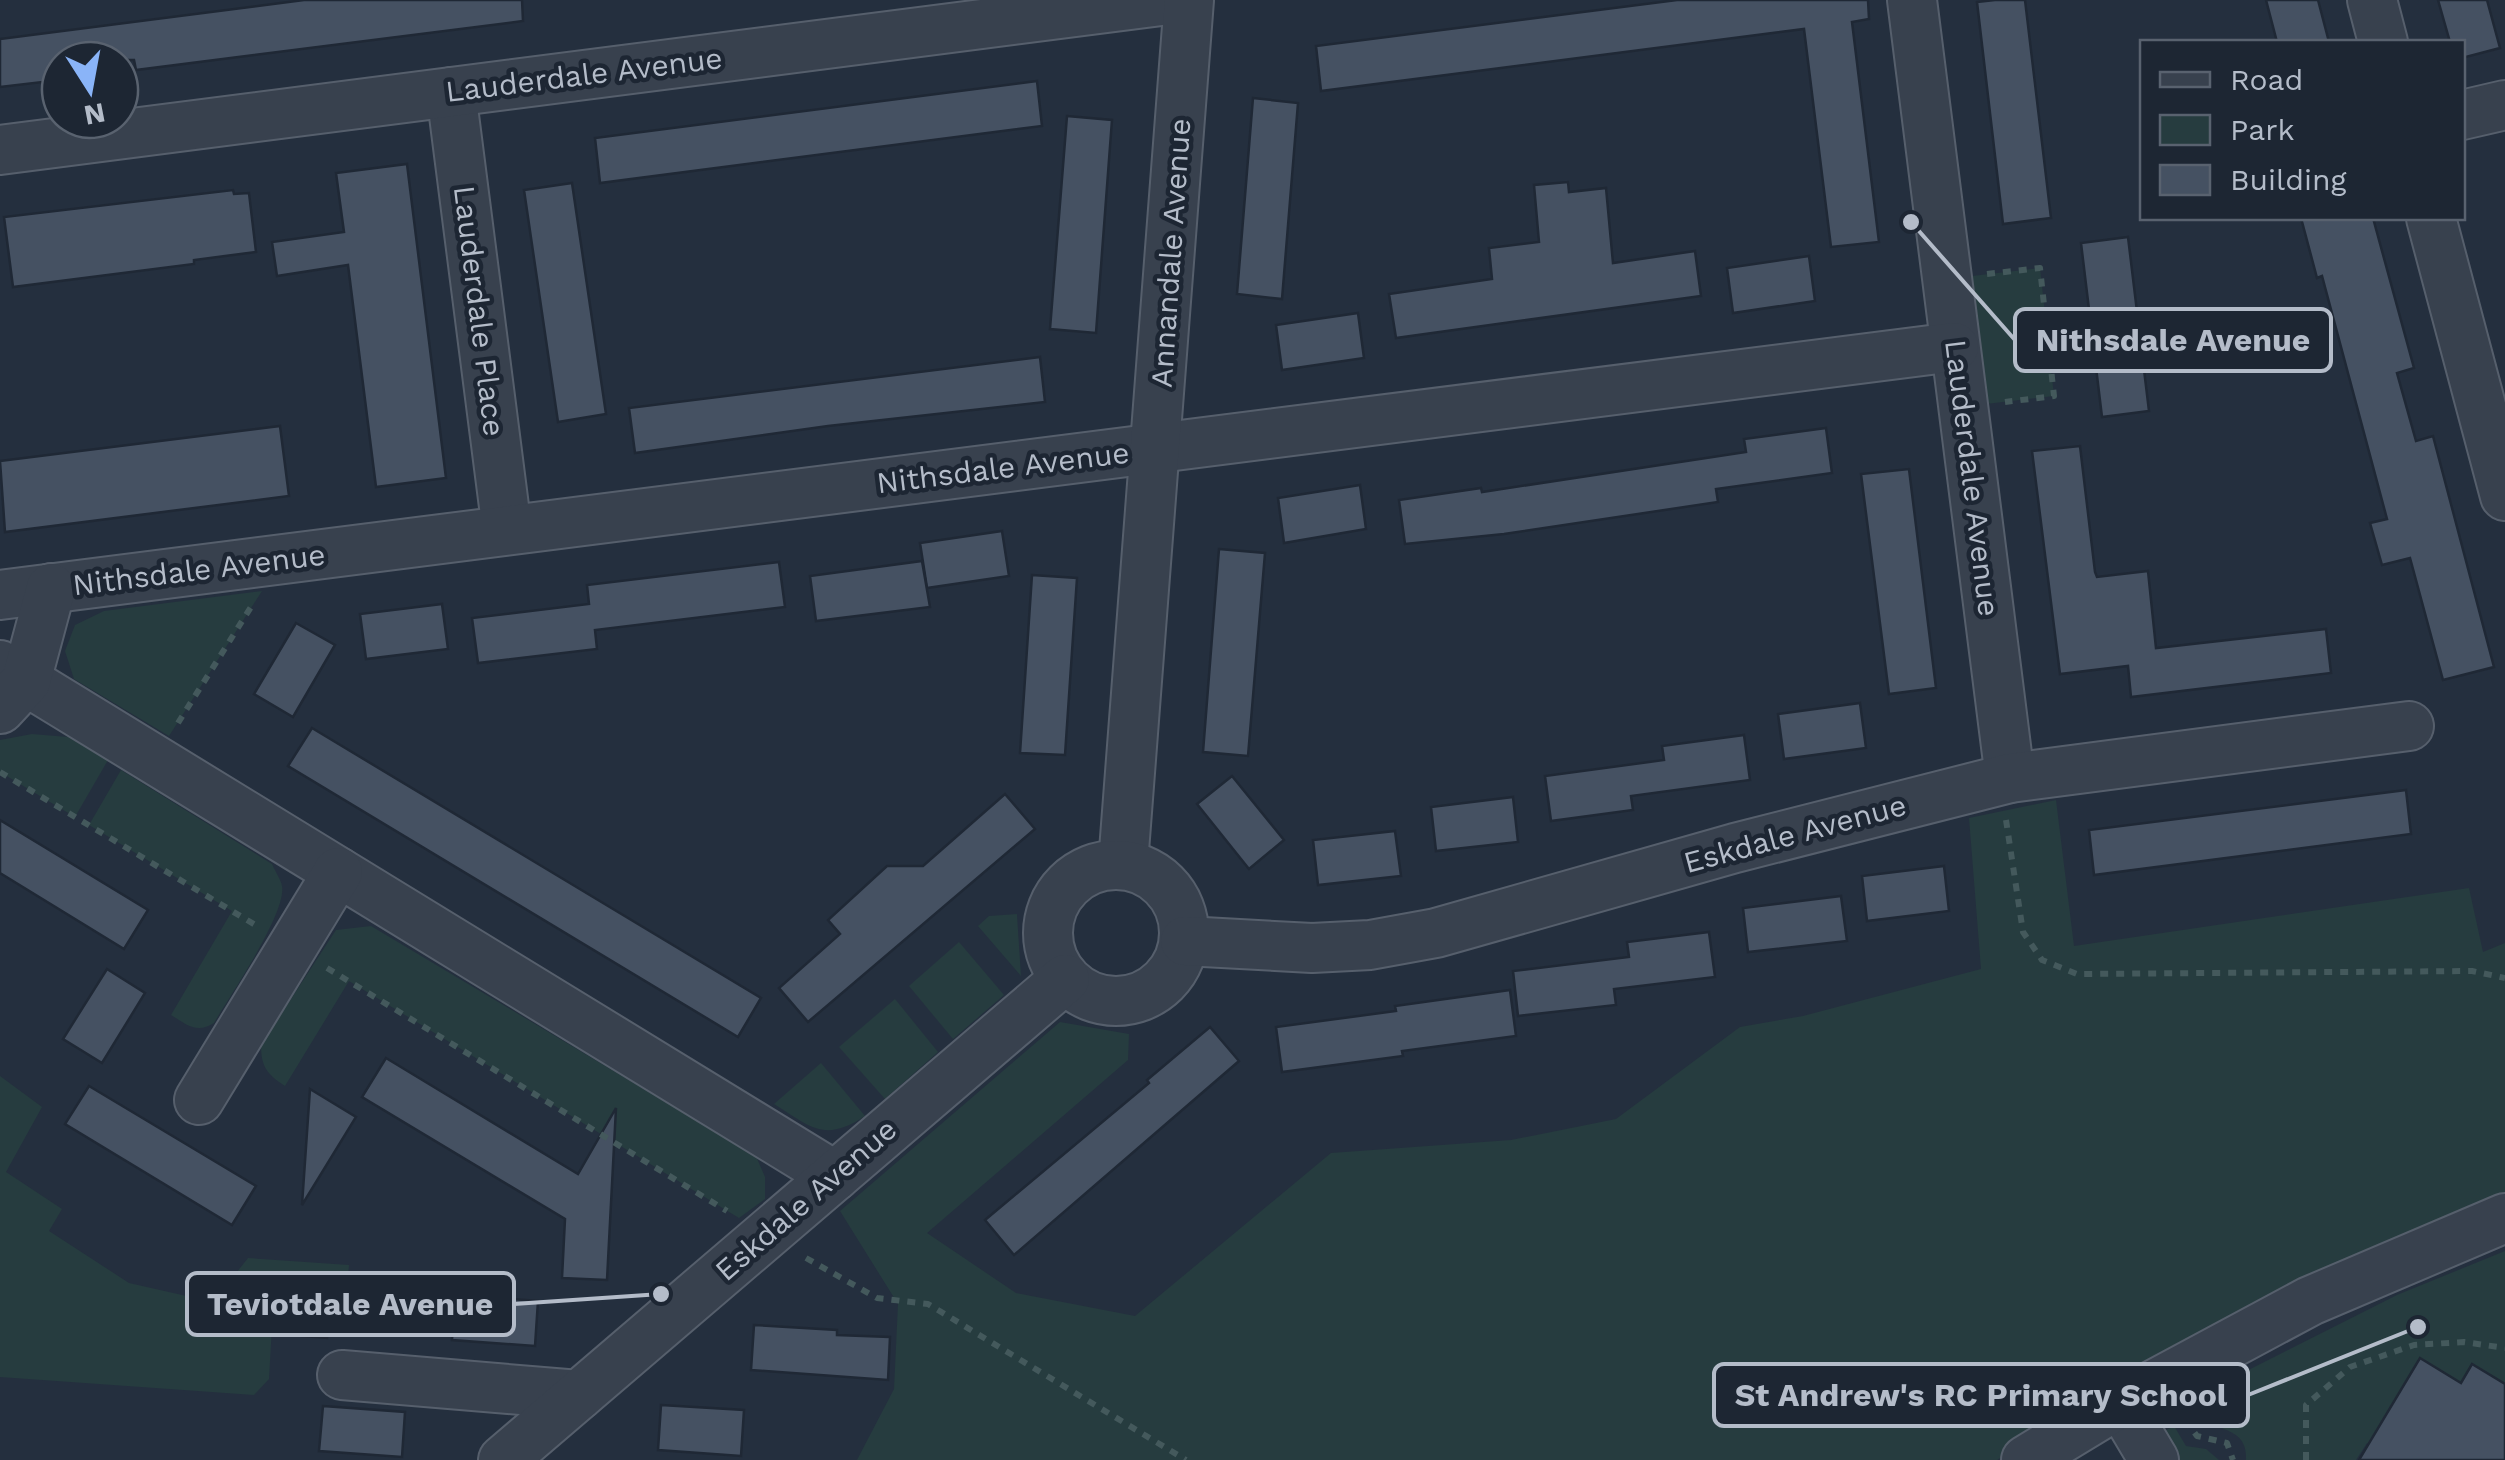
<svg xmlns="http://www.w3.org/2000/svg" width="2505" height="1460" font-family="'Work Sans',sans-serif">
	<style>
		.green { fill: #263c3f }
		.building { fill: #455162; stroke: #1f2835; stroke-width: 2.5 }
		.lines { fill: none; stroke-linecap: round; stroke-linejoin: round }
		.minor-casing { stroke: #565f6c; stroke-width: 52 }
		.path { stroke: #44595c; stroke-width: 6; stroke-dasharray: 8 8; stroke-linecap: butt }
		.minor { stroke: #38414e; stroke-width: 48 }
		.labels { text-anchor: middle; stroke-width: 9; stroke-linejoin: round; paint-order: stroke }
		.street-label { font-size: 30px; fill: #b4bcc9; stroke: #1d2633 }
		.leader { fill: none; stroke: #b4bcc9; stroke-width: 4 }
		.callout-dot { fill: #b4bcc9; stroke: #1d2633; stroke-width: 4 }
		.callout { fill: #1d2633; stroke: #b4bcc9; stroke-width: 4 }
		.callout-label { font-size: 32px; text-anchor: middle; font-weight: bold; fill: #b4bcc9 }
	</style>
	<rect width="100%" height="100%" fill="#242f3e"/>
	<g class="green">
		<polygon points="2040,268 2054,396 1986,404 1972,276"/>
		<polygon points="262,591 169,736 74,679 65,651 75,625 104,611"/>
		<polygon points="32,734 68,737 108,760 75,817 0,772 0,740"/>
		<path d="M121,770L272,864C275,871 281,880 282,886C287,913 229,997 214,1023C197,1034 187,1025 171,1015L232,911L89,825Z"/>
		<polygon points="2056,800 2074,946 2469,888 2483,952 2505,943 2505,1200 2063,1420 1997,1460 857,1460 894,1389 898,1304 840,1211 1060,1022 1129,1034 1128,1060 927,1233 1016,1293 1135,1316 1331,1153 1511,1140 1616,1119 1740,1027 1803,1016 1981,969 1969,818"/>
		<polygon points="1017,914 1017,915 1021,976 978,926 989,916"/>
		<path d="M371,926L756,1156L765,1177V1199L739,1218L349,981L285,1086C267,1074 261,1067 261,1045L336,930Z"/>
		<polygon points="959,942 1004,995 953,1039 909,986"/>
		<polygon points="895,999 938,1052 885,1099 839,1047"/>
		<path d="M821,1063L865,1116C824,1143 811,1127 774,1104Z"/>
		<polygon points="0,1076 42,1107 6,1172 62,1209 49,1231 129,1283 213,1302 248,1258 349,1265 348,1277 275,1273 269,1379 254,1395 0,1377"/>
		<path d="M2505,1251V1384L2472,1364L2461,1383L2420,1359L2396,1460L2367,1443L2356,1460H2246C2247,1434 2231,1433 2211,1423C2201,1418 2195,1409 2189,1400L2397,1295Z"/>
		<polygon points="2174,1426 2186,1446 2206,1449 2219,1460 2175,1460 2161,1433"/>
	</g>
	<g class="building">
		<polygon points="304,0 522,0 523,21 136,70 134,60 60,60 60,80 0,87 0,39"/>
		<polygon points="1677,0 1868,0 1869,19 1852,22 1879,242 1831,247 1804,29 1321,91 1316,46"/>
		<polygon points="1995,0 2025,0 2051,218 2003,224 1977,2"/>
		<polygon points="2266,0 2318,0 2329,42 2277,42"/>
		<polygon points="2438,0 2487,0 2500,48 2462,58 2462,42 2450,42"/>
		<polygon points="1037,81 1042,126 600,183 595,138"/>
		<polygon points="1253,98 1298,103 1282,299 1237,294"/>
		<polygon points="1067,116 1112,120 1096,333 1050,329"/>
		<polygon points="407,164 446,478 376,487 348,265 277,276 272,242 344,232 336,173"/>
		<polygon points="1568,182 1569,192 1606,188 1613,263 1695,251 1701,296 1396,338 1389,294 1492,279 1489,248 1539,242 1534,185"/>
		<polygon points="572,183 606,414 558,422 524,190"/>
		<polygon points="233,190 234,194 249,193 256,252 194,260 194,264 13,287 4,217"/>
		<polygon points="2301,218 2373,218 2414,368 2397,373 2416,441 2433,436 2494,667 2443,680 2410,558 2382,565 2370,523 2387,519 2322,276 2317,278"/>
		<polygon points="2128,237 2149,411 2102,417 2081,243"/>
		<polygon points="1809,256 1815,301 1733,313 1727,268"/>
		<polygon points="1358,313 1364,358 1282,370 1276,325"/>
		<polygon points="1040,357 1045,402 828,426 635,453 629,408"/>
		<polygon points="280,426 289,496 5,532 0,461"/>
		<polygon points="1826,428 1832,473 1716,489 1718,502 1504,534 1405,544 1399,500 1481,488 1482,492 1746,452 1744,439"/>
		<polygon points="2080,446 2095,572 2097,577 2148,571 2156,648 2326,629 2331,673 2131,697 2128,666 2060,674 2032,451"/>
		<polygon points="1909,469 1936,688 1889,694 1861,474"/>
		<polygon points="1360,485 1366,529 1284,543 1278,498"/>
		<polygon points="1002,531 1009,576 927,588 920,543"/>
		<polygon points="1219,549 1265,553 1248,756 1203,752"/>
		<polygon points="922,561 930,607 816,621 810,576"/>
		<polygon points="779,562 785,607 595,630 597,649 478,663 472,618 589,604 587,585"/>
		<polygon points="1032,575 1077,578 1065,755 1020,753"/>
		<polygon points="442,604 448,649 366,659 360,614"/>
		<polygon points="296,623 335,645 293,717 254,694"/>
		<polygon points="1860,703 1866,748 1784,759 1778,714"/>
		<polygon points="312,728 761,998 738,1037 288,766"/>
		<polygon points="1744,735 1750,780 1631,796 1633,810 1551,821 1545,776 1664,760 1662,746"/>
		<polygon points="1232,776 1284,840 1249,869 1197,804"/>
		<polygon points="2406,790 2411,834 2094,875 2089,830"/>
		<polygon points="1005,794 1035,829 808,1022 779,988 840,934 828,920 887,866 923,866"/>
		<polygon points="1513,797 1518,842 1436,851 1431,807"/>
		<polygon points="0,820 148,910 124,949 0,873"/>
		<polygon points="1395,831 1401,876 1318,885 1313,840"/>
		<polygon points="1944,866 1949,911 1867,921 1862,876"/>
		<polygon points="1841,896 1847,941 1748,952 1743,908"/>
		<polygon points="1709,932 1715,977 1614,989 1616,1005 1518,1016 1513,971 1629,957 1627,942"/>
		<polygon points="107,969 145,993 102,1063 63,1039"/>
		<polygon points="1510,990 1516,1036 1402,1051 1403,1056 1282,1072 1276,1027 1396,1011 1395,1006"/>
		<polygon points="1210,1027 1239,1061 1014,1255 985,1220 1149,1083 1147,1080"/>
		<polygon points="386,1058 578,1174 616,1108 607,1280 562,1278 565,1219 362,1097"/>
		<polygon points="89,1086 256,1186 232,1225 65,1124"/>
		<polygon points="310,1089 356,1117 302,1205"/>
		<polygon points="296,1285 331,1288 327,1338 292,1335"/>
		<polygon points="455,1295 538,1301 535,1346 452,1340"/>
		<polygon points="754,1325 837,1330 837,1335 890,1337 888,1380 751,1370"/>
		<polygon points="2420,1358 2461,1383 2472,1364 2505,1384 2505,1460 2359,1460"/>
		<polygon points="661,1405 744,1410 741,1456 658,1450"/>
		<polygon points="323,1406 405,1412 402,1457 319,1451"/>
	</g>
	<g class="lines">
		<defs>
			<g id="minor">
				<polyline points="1912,0 2010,778"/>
				<polyline points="2372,0 2383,42"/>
				<polyline points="451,92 507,530"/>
				<polyline points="2462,115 2505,105"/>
				<polyline points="0,150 1169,0"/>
				<polyline points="2431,218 2505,496"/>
				<polyline points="0,595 1954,347"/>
				<polyline points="0,665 835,1176"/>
				<polyline points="0,709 26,681 51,588"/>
				<polyline points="1123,864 1189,0"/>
				<circle cx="1116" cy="933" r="68"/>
				<polyline points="1185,941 1312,948 1370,945 1436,933 1735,848 2010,778 2409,726"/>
				<polyline points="199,1100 338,872"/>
				<polyline points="342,1375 579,1395"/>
				<polyline points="2120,1403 2154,1460"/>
				<polyline points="503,1460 1065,979"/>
				<polyline points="2026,1460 2120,1403 2310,1301 2505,1218"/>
			</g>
		</defs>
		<use href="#minor" class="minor-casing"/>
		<g class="path">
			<polyline points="1987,274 2040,268 2054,396 2005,402"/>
			<polyline points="178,723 251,607"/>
			<polyline points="0,772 257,926"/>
			<polyline points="2006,820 2023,932 2042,960 2077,974 2472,971 2505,978"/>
			<polyline points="327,968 727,1211"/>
			<polyline points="806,1258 877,1298 928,1304 1186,1460"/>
			<polyline points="2185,1420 2197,1436 2227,1443 2233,1460"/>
			<polyline points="2306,1460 2306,1405 2350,1367 2414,1345 2464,1342 2505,1348"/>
		</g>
		<use href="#minor" class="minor"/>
	</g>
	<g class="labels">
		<g class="street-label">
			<text transform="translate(584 75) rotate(-7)" y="10">Lauderdale Avenue</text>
			<text transform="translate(1171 253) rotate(-86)" y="10">Annandale Avenue</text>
			<text transform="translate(479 311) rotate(83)" y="10">Lauderdale Place</text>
			<text transform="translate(1003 468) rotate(-7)" y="10">Nithsdale Avenue</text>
			<text transform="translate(1972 478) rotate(83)" y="10">Lauderdale Avenue</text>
			<text transform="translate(199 570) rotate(-7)" y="10">Nithsdale Avenue</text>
			<text transform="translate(1795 834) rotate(-15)" y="10">Eskdale Avenue</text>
			<text transform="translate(806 1200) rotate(-41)" y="10">Eskdale Avenue</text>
		</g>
	</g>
	<path class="leader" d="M1911 222L2015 340M661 1294L514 1304M2418 1327L2248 1395"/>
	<g class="callout-dot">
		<circle cx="1911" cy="222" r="10"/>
		<circle cx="661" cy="1294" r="10"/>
		<circle cx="2418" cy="1327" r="10"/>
	</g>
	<g class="callout">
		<rect x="2015" y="309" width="316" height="62" rx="10"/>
		<rect x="187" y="1273" width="327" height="62" rx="10"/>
		<rect x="1714" y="1364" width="534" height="62" rx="10"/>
	</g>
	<g class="callout-label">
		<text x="2173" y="351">Nithsdale Avenue</text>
		<text x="350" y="1315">Teviotdale Avenue</text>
		<text x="1981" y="1406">St Andrew's RC Primary School</text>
	</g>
	<rect x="2140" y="40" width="325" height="180" fill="#1d2633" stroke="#59626f" stroke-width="2.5"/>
	<rect x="2160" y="72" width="50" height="15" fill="#38414e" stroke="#59626f" stroke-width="2.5"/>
	<text x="2230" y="90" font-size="30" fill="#b4bcc9">Road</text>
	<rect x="2160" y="115" width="50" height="30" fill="#263c3f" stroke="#59626f" stroke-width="2.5"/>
	<text x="2230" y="140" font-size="30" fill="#b4bcc9">Park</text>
	<rect x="2160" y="165" width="50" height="30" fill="#455162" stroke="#59626f" stroke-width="2.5"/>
	<text x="2230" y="190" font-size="30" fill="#b4bcc9">Building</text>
	<g transform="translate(90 90) rotate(169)"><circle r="48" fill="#1d2633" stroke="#59626f" stroke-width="2.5"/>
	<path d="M0-8L18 38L0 25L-18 38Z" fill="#8ab4f8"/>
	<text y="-15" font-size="28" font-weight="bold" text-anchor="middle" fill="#b4bcc9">N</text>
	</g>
</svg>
